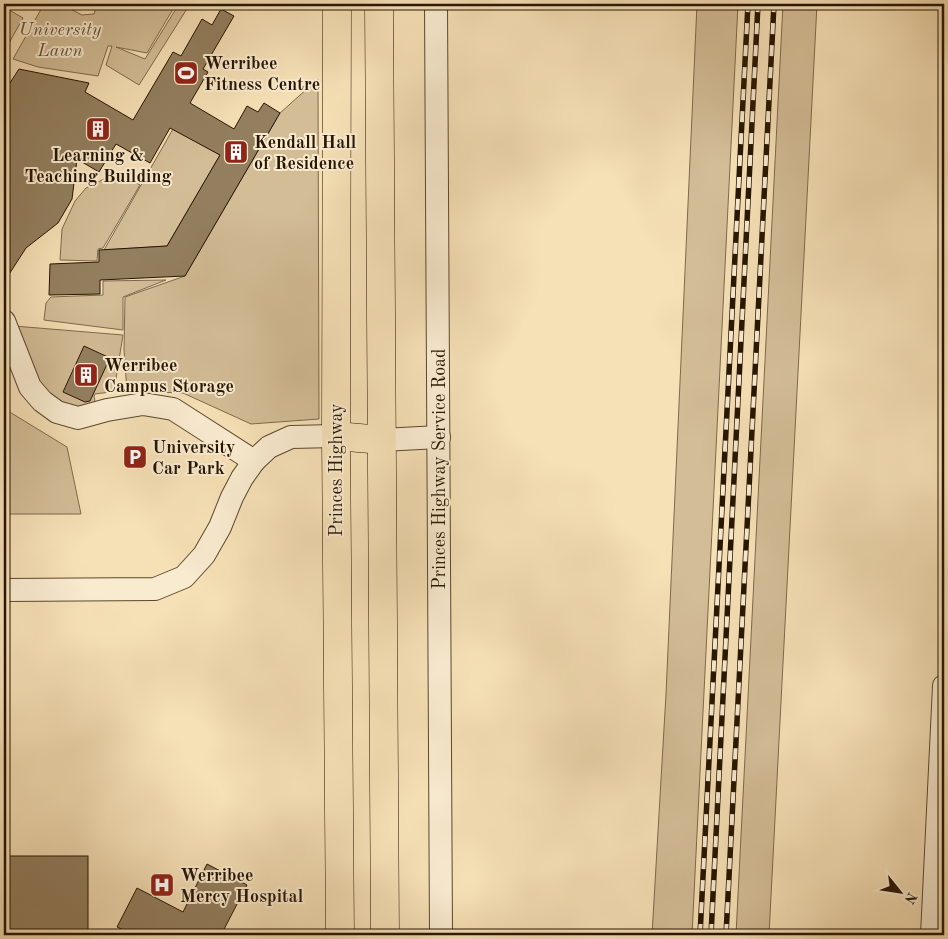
<svg xmlns="http://www.w3.org/2000/svg" width="948" height="939" font-family="'Old Standard TT',serif">
	<style>
		.green { fill: #d3bd97; stroke: #7d694c }
		.building { fill: #937f5f; stroke: #271500 }
		.lines { fill: none; stroke-linecap: round; stroke-linejoin: round }
		.minor-casing { stroke: #5b482e; stroke-width: 24 }
		.highway-casing { stroke: #271500; stroke-width: 29 }
		.minor { stroke: #f9ebd0; stroke-width: 22 }
		.highway { stroke: #f6e0b6; stroke-width: 28 }
		.rail-casing { stroke: #271500; stroke-width: 5.5 }
		.rail { stroke: #f9ebd0; stroke-width: 4; stroke-dasharray: 11; stroke-linecap: butt }
		.labels { text-anchor: middle; stroke-width: 4; stroke-linejoin: round; paint-order: stroke }
		.park-label { font-size: 18px; font-style: italic; fill: #635035; stroke: #f9ebd0 }
		.poi-label { font-size: 18px; font-weight: bold; fill: #271500; stroke: #f9ebd0; text-anchor: start }
		.street-label { font-size: 18px; fill: #271500; stroke: #f9ebd0 }
	</style>
	<rect width="100%" height="100%" fill="#f6e0b6"/>
	<filter id="stains"><feTurbulence type="fractalNoise" baseFrequency=".004" numOctaves="4"/><feColorMatrix values="0 0 0 0 .2 0 0 0 0 .09 0 0 0 0 .02 0 0 0 .5 -.17"/></filter>
	<radialGradient id="worn" r=".72"><stop offset=".6" stop-color="#630" stop-opacity="0"/><stop offset="1" stop-color="#630" stop-opacity=".3"/></radialGradient>
	<g class="green">
		<polygon points="44,4 61,4 82,15 94,14 97,4 176,4 147,53 116,47 145,59 179,4 190,4 139,85 106,65 112,46 108,46 98,76 38,67 13,59"/>
		<polygon points="697,4 738,4 692,935 652,935 666,694"/>
		<polygon points="783,4 817,4 769,935 736,935"/>
		<polygon points="4,7 23,18 4,52"/>
		<polygon points="318,79 319,419 251,424 183,393 127,391 124,350 125,297 185,276 280,113"/>
		<polygon points="173,129 220,155 167,246 104,250"/>
		<polygon points="122,175 140,185 103,248 98,249 97,261 60,260 62,229 75,201 86,188 106,178"/>
		<polygon points="166,280 123,297 123,330 44,320 46,303 51,297 103,295 103,281"/>
		<polygon points="14,326 123,335 115,385 118,391 95,394 94,396 97,412 58,406 39,389"/>
		<polygon points="4,402 8,411 67,447 81,514 4,514"/>
	</g>
	<g class="building">
		<polygon points="221,9 234,16 203,69 208,72 190,103 234,129 247,106 258,112 264,103 280,113 185,276 100,280 100,294 49,295 50,264 99,262 99,250 167,246 220,155 170,128 150,163 116,144 99,172 77,159 72,199 58,223 26,248 4,282 4,92 19,69 89,83 85,92 133,120 173,52 181,56 202,19 212,25"/>
		<polygon points="84,346 110,358 90,401 85,402 63,392"/>
		<rect x="4" y="856" width="84" height="79"/>
		<polygon points="207,864 247,885 221,935 134,935 117,927 137,888 183,912"/>
	</g>
	<g class="lines">
		<defs>
			<g id="minor">
				<polyline points="436,4 441,935"/>
				<polyline points="4,321 30,387 42,401 57,412 78,418 107,410 143,404 173,409 254,461"/>
				<polyline points="382,440 439,437"/>
				<polyline points="4,590 155,589 184,577 204,555 220,527 232,497 242,478 254,461 269,447 291,437 336,436"/>
				<polyline points="932,935 944,686"/>
			</g>
			<g id="highway">
				<polyline points="337,4 336,436 340,935"/>
				<polyline points="379,4 385,935"/>
				<polyline points="336,436 382,440"/>
			</g>
		</defs>
		<use href="#minor" class="minor-casing"/>
		<use href="#highway" class="highway-casing"/>
		<use href="#minor" class="minor"/>
		<use href="#highway" class="highway"/>
		<defs>
			<g id="rail">
				<polyline points="700,935 748,4"/>
				<polyline points="711,935 758,4"/>
				<polyline points="726,935 774,4"/>
			</g>
		</defs>
		<use href="#rail" class="rail-casing"/>
		<use href="#rail" class="rail"/>
	</g>
	<defs>
		<symbol id="stadium-square" viewBox="-11 -11 22 22"><rect x="-9" y="-9" width="18" height="18" rx="4" fill="#8f2418" stroke="#f9ebd0"/><path d="M0-5a6.5 5 0 1 0 0 10a6.5 5 0 1 0 0-10ZM-3.5-1.8h7v3.6h-7Z" fill="#fff"/></symbol>
		<symbol id="building-square" viewBox="-11 -11 22 22"><rect x="-9" y="-9" width="18" height="18" rx="4" fill="#8f2418" stroke="#f9ebd0"/><path d="M-4-6H4V6H1V3H-1V6H-4ZM-2.5-4.3h1.7v1.8h-1.7ZM.8-4.3h1.7v1.8H.8ZM-2.5-1h1.7V.8h-1.7ZM.8-1h1.7V.8H.8Z" fill="#fff"/></symbol>
		<symbol id="parking-square" viewBox="-11 -11 22 22"><rect x="-9" y="-9" width="18" height="18" rx="4" fill="#8f2418" stroke="#f9ebd0"/><path d="M-3.5-5.5H1a3.5 3.5 0 0 1 0 7H-1V5.5H-3.5ZM-1-3.4V-.6H.8a1.4 1.4 0 0 0 0-2.8Z" fill="#fff"/></symbol>
		<symbol id="hospital-square" viewBox="-11 -11 22 22"><rect x="-9" y="-9" width="18" height="18" rx="4" fill="#8f2418" stroke="#f9ebd0"/><path d="M-5-5h3v3.5h4V-5h3V5h-3V1.5h-4V5h-3Z" fill="#fff"/></symbol>
	</defs>
	<g fill-rule="evenodd">
		<use href="#stadium-square" x="172" y="59" width="28" height="28"/>
		<use href="#building-square" x="84" y="115" width="28" height="28"/>
		<use href="#building-square" x="222" y="138" width="28" height="28"/>
		<use href="#building-square" x="72" y="361" width="28" height="28"/>
		<use href="#parking-square" x="121" y="443" width="28" height="28"/>
		<use href="#hospital-square" x="148" y="871" width="28" height="28"/>
	</g>
	<g class="labels">
		<g class="park-label">
			<text x="60" y="35">University<tspan x="60" dy="21">Lawn</tspan></text>
		</g>
		<g class="poi-label">
			<text x="204" y="69">Werribee<tspan x="204" dy="21">Fitness Centre</tspan></text>
			<text x="254" y="148">Kendall Hall<tspan x="254" dy="21">of Residence</tspan></text>
			<text x="98" y="161" text-anchor="middle">Learning &amp;<tspan x="98" dy="21">Teaching Building</tspan></text>
			<text x="104" y="371">Werribee<tspan x="104" dy="21">Campus Storage</tspan></text>
			<text x="152" y="453">University<tspan x="152" dy="21">Car Park</tspan></text>
			<text x="180" y="881">Werribee<tspan x="180" dy="21">Mercy Hospital</tspan></text>
		</g>
		<g class="street-label">
			<text transform="translate(439 469) rotate(-90)" y="6">Princes Highway Service Road</text>
			<text transform="translate(336 470) rotate(-90)" y="6">Princes Highway</text>
		</g>
	</g>
	<rect width="948" height="939" fill="none" stroke="#f6e0b6" stroke-width="20"/>
	<rect x="5" y="5" width="938" height="929" fill="none" stroke="#271500" stroke-width="2.5"/>
	<rect x="10" y="10" width="928" height="919" fill="none" stroke="#271500"/>
	<g transform="translate(900 892) rotate(120)" stroke="#f9ebd0" stroke-width="4" paint-order="stroke">
	<path d="M0-4L9 19L0 12L-9 19Z" fill="#271500"/>
	<text y="-8" font-size="14" font-weight="bold" text-anchor="middle" fill="#271500">N</text>
	</g>
	<rect width="100%" height="100%" filter="url(#stains)"/>
	<rect width="100%" height="100%" fill="url(#worn)"/>
</svg>
